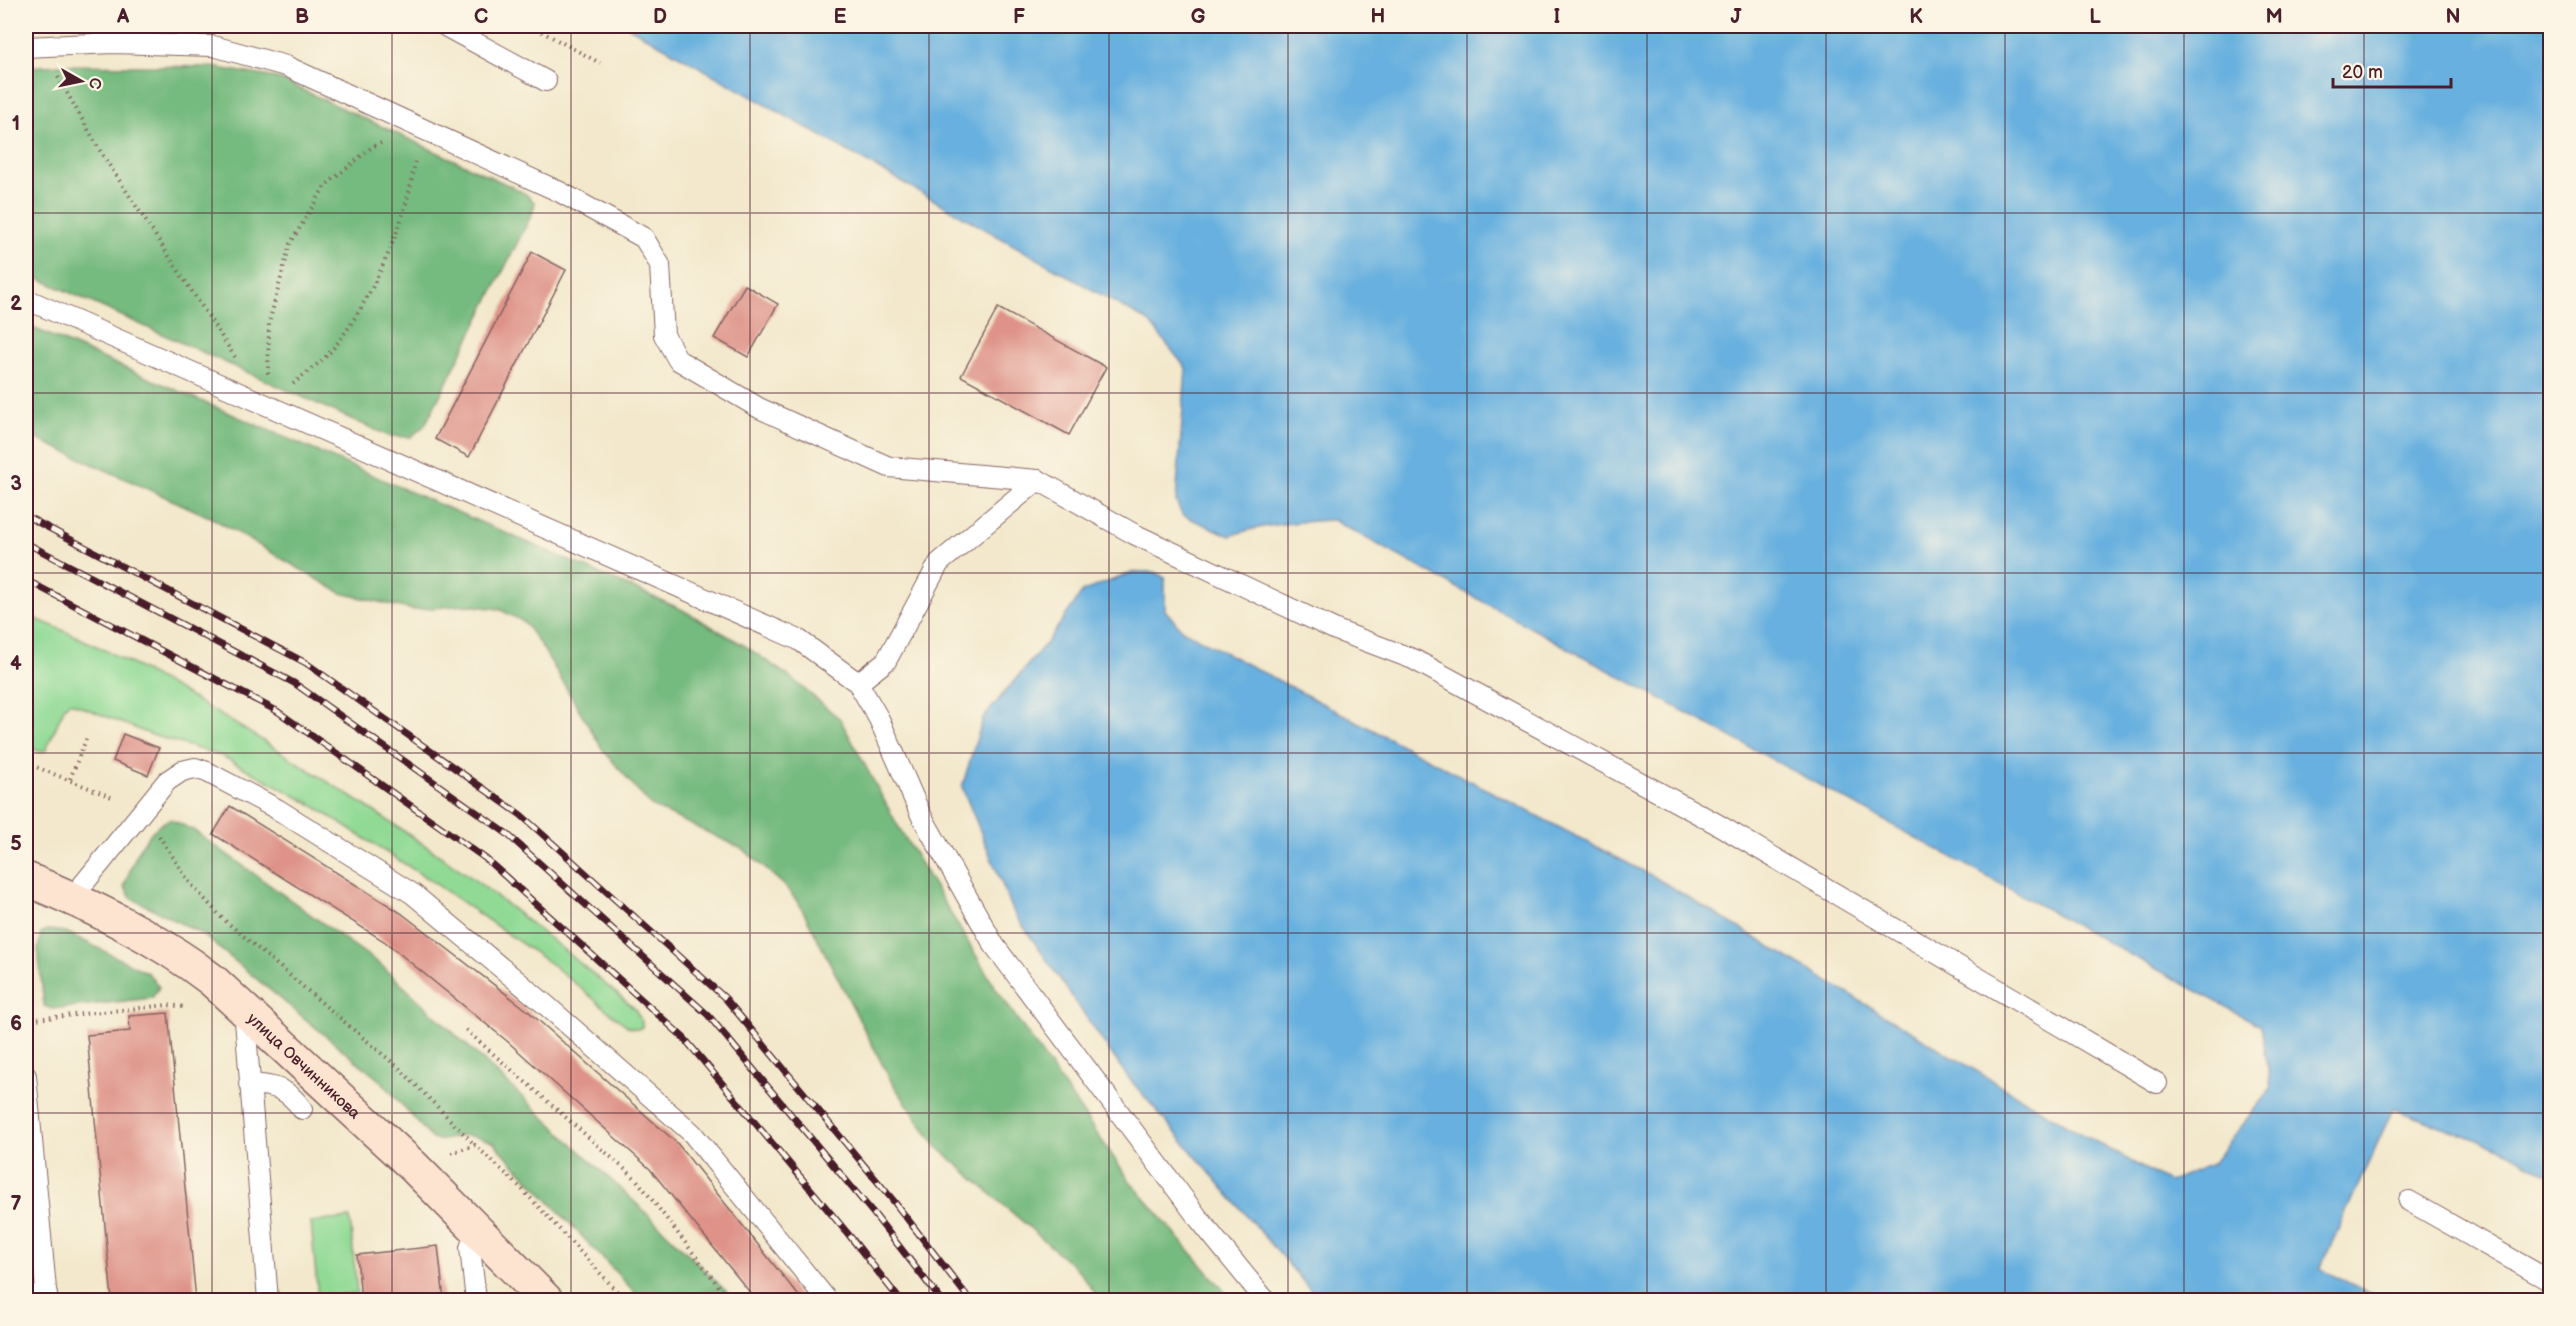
<svg xmlns="http://www.w3.org/2000/svg" width="2576" height="1326" font-family="'Balsamiq Sans',sans-serif">
	<style>
		.green { fill: #91da95; stroke: #6e7c60; stroke-width: 1.5 }
		.forest { fill: #74ba7e; stroke: #5f6c54; stroke-width: 1.5 }
		.water { fill: #68b0df; stroke: #596885; stroke-width: 1.5 }
		.building { fill: #de9288 }
		.lines { fill: none; stroke-linecap: round; stroke-linejoin: round }
		.lane-casing { stroke: #856563; stroke-width: 22 }
		.secondary-casing { stroke: #856563; stroke-width: 36 }
		.path { stroke: #856563; stroke-width: 4; stroke-dasharray: 1.5 4.5; stroke-linecap: butt }
		.lane { stroke: #fff; stroke-width: 20 }
		.secondary { stroke: #fde4d1; stroke-width: 33 }
		.rail-casing { stroke: #4a1f2b; stroke-width: 7 }
		.rail { stroke: #fcf5e5; stroke-width: 4.5; stroke-dasharray: 14; stroke-linecap: butt }
		.grid { fill: none; stroke: #4a1f2b; stroke-width: 1.5; stroke-opacity: 0.55 }
		.labels { text-anchor: middle; stroke-width: 6; stroke-linejoin: round; paint-order: stroke }
		.street-label { font-size: 16px; fill: #4a1f2b; stroke: #fcf5e5 }
		.neatline { fill: none; stroke: #4a1f2b; stroke-width: 2 }
		.grid-label { font-size: 20px; text-anchor: middle; font-weight: bold; fill: #4a1f2b }
	</style>
	<rect width="100%" height="100%" fill="#fcf5e5"/>
	<filter id="ink" filterUnits="userSpaceOnUse"><feTurbulence type="fractalNoise" baseFrequency=".0167" numOctaves="2"/><feDisplacementMap in="SourceGraphic" scale="12" xChannelSelector="R" yChannelSelector="G"/><feConvolveMatrix kernelMatrix="1 2 1 2 8 2 1 2 1" color-interpolation-filters="sRGB"/></filter>
	<filter id="wash" filterUnits="userSpaceOnUse"><feTurbulence type="fractalNoise" baseFrequency=".008" numOctaves="4" result="noise"/><feDisplacementMap in="SourceGraphic" scale="24" xChannelSelector="R" yChannelSelector="G"/><feGaussianBlur stdDeviation="1.35" result="paint"/><feColorMatrix in="noise" values="0 0 0 0 0 0 0 0 0 0 0 0 0 0 0 0 0 1.4 0 .05"/><feComposite in="paint" operator="in"/></filter>
	<g filter="url(#wash)">
		<rect width="100%" height="100%" fill="#f3e8cc"/>
		<g class="green">
			<path d="M26,615C111,648 192,697 270,745C338,788 406,831 472,878C528,919 581,964 635,1009L642,1022V1027L638,1029L629,1027L614,1016L554,966L433,882L309,803L222,756L152,735L70,702L65,706L46,750L41,752L26,746Z"/>
			<polygon points="350,1218 357,1293 318,1297 311,1222"/>
		</g>
		<g class="forest">
			<polygon points="62,65 212,67 277,78 508,185 526,194 535,203 532,214 425,425 411,437 389,436 26,273 26,67"/>
			<polygon points="26,325 681,609 745,646 790,677 840,719 898,826 995,987 1130,1181 1232,1300 1100,1300 1078,1270 936,1146 891,1081 800,905 784,885 743,849 651,806 603,750 542,647 524,622 499,609 466,605 413,610 341,593 212,518 26,434"/>
			<path d="M170,819L193,830L381,965L639,1206L735,1300H642L494,1143C484,1139 472,1134 461,1136C449,1138 444,1142 432,1139L383,1083L202,934L131,898L124,886C134,860 143,831 170,819Z"/>
			<polygon points="48,930 66,932 148,973 159,987 152,998 52,1009 44,1006 38,949 41,933"/>
		</g>
		<path class="water" d="M627,26H2550V1176L2503,1149L2393,1109L2320,1269L2384,1300H1319L1127,1076L1014,913L962,787L983,718L1047,642L1083,591L1134,572H1155L1165,578V610L1182,630L1656,878L2073,1129L2168,1182L2212,1164L2271,1088L2261,1026L1333,520C1299,522 1262,524 1230,536L1182,515L1176,501L1186,368L1149,322Z"/>
		<g id="blocks">
			<g class="building">
				<polygon points="532,252 566,270 469,457 435,439"/>
				<polygon points="745,285 778,304 748,357 714,338"/>
				<polygon points="998,308 1106,367 1069,435 961,376"/>
				<polygon points="123,734 159,748 148,775 113,761"/>
				<polygon points="230,806 401,913 528,1011 677,1143 802,1300 756,1300 650,1169 507,1041 384,941 213,834"/>
				<polygon points="168,1013 196,1300 112,1300 87,1035 130,1031 129,1016"/>
				<polygon points="438,1246 444,1300 361,1300 357,1255"/>
			</g>
		</g>
	</g>
	<g filter="url(#ink)">
		<use href="#blocks" fill-opacity="0" stroke="#856563" stroke-width="1.5"/>
		<g class="lines">
			<defs>
				<g id="lane">
					<polyline points="445,26 546,81"/>
					<polyline points="26,47 113,43 213,46 286,66 560,192 644,238 660,265 664,335 678,360 759,408 889,467 1038,480 1134,534 1336,630 1413,659 1717,824 2157,1083"/>
					<polyline points="26,299 799,640 858,683 879,719 921,815 994,945 1199,1219 1265,1300"/>
					<polyline points="858,683 886,661 939,563 1038,480"/>
					<polyline points="72,898 167,781 182,771 195,768 207,772 277,809 413,894 547,1006 692,1133 827,1300"/>
					<polyline points="244,1008 268,1300"/>
					<polyline points="26,1076 47,1300"/>
					<path d="M249,1084C274,1085 287,1088 302,1109"/>
					<polyline points="2409,1201 2550,1281"/>
					<polyline points="26,1297 47,1295"/>
					<polyline points="476,1300 470,1248 477,1228"/>
				</g>
				<g id="secondary">
					<path id="s1" d="M26,879C92,906 155,936 212,980L412,1165L546,1300"/>
				</g>
			</defs>
			<use href="#lane" class="lane-casing"/>
			<use href="#secondary" class="secondary-casing"/>
			<g class="path">
				<polyline points="531,26 600,63"/>
				<polyline points="58,77 102,154 235,357"/>
				<polyline points="268,374 269,323 290,244 325,186 372,147 381,143"/>
				<path d="M293,384C305,373 321,363 331,351C370,305 409,218 415,159"/>
				<polyline points="26,763 114,798"/>
				<polyline points="70,779 87,737"/>
				<polyline points="159,836 190,883 222,918 400,1069 475,1145"/>
				<polyline points="26,1020 168,1005 185,1007"/>
				<polyline points="466,1030 636,1179 724,1293 722,1300"/>
				<polyline points="451,1153 475,1145 521,1188 625,1300"/>
			</g>
			<use href="#lane" class="lane"/>
			<use href="#secondary" class="secondary"/>
			<defs>
				<g id="rail">
					<polyline points="26,516 306,663 521,815 725,998 892,1199 970,1300"/>
					<polyline points="26,543 294,683 506,833 708,1015 874,1214 941,1300"/>
					<polyline points="26,580 277,711 486,859 684,1038 849,1235 900,1300"/>
				</g>
			</defs>
			<use href="#rail" class="rail-casing"/>
			<use href="#rail" class="rail"/>
		</g>
	</g>
	<path class="grid" d="M212,26V1300M392,26V1300M571,26V1300M750,26V1300M929,26V1300M1109,26V1300M1288,26V1300M1467,26V1300M1647,26V1300M1826,26V1300M2005,26V1300M2184,26V1300M2364,26V1300M26,213H2550M26,393H2550M26,573H2550M26,753H2550M26,933H2550M26,1113H2550"/>
	<g class="labels">
		<g class="street-label">
			<text dy="6" stroke="none"><textPath href="#s1" startOffset="338">улица Овчинникова</textPath></text>
		</g>
	</g>
	<rect width="2576" height="1326" fill="none" stroke="#fcf5e5" stroke-width="66"/>
	<g transform="translate(81 81) rotate(99)" stroke="#fcf5e5" stroke-width="4.5" paint-order="stroke">
	<path d="M0-4.5L10 22L0 15L-10 22Z" fill="#4a1f2b"/>
	<text y="-9" font-size="16" font-weight="bold" text-anchor="middle" fill="#4a1f2b">С</text>
	</g>
	<path d="M2333 78v9h118v-9" fill="none" stroke="#4a1f2b" stroke-width="3"/>
	<text x="2342" y="78" font-size="18" fill="#4a1f2b" stroke="#fcf5e5" stroke-width="4.5" paint-order="stroke">20 m</text>
	<rect x="33" y="33" width="2510" height="1260" class="neatline"/>
	<g class="grid-label">
		<text x="123" y="23">A</text>
		<text x="302" y="23">B</text>
		<text x="481" y="23">C</text>
		<text x="660" y="23">D</text>
		<text x="840" y="23">E</text>
		<text x="1019" y="23">F</text>
		<text x="1198" y="23">G</text>
		<text x="1378" y="23">H</text>
		<text x="1557" y="23">I</text>
		<text x="1736" y="23">J</text>
		<text x="1916" y="23">K</text>
		<text x="2095" y="23">L</text>
		<text x="2274" y="23">M</text>
		<text x="2453" y="23">N</text>
		<text x="16" y="130">1</text>
		<text x="16" y="310">2</text>
		<text x="16" y="490">3</text>
		<text x="16" y="670">4</text>
		<text x="16" y="850">5</text>
		<text x="16" y="1030">6</text>
		<text x="16" y="1210">7</text>
	</g>
</svg>
